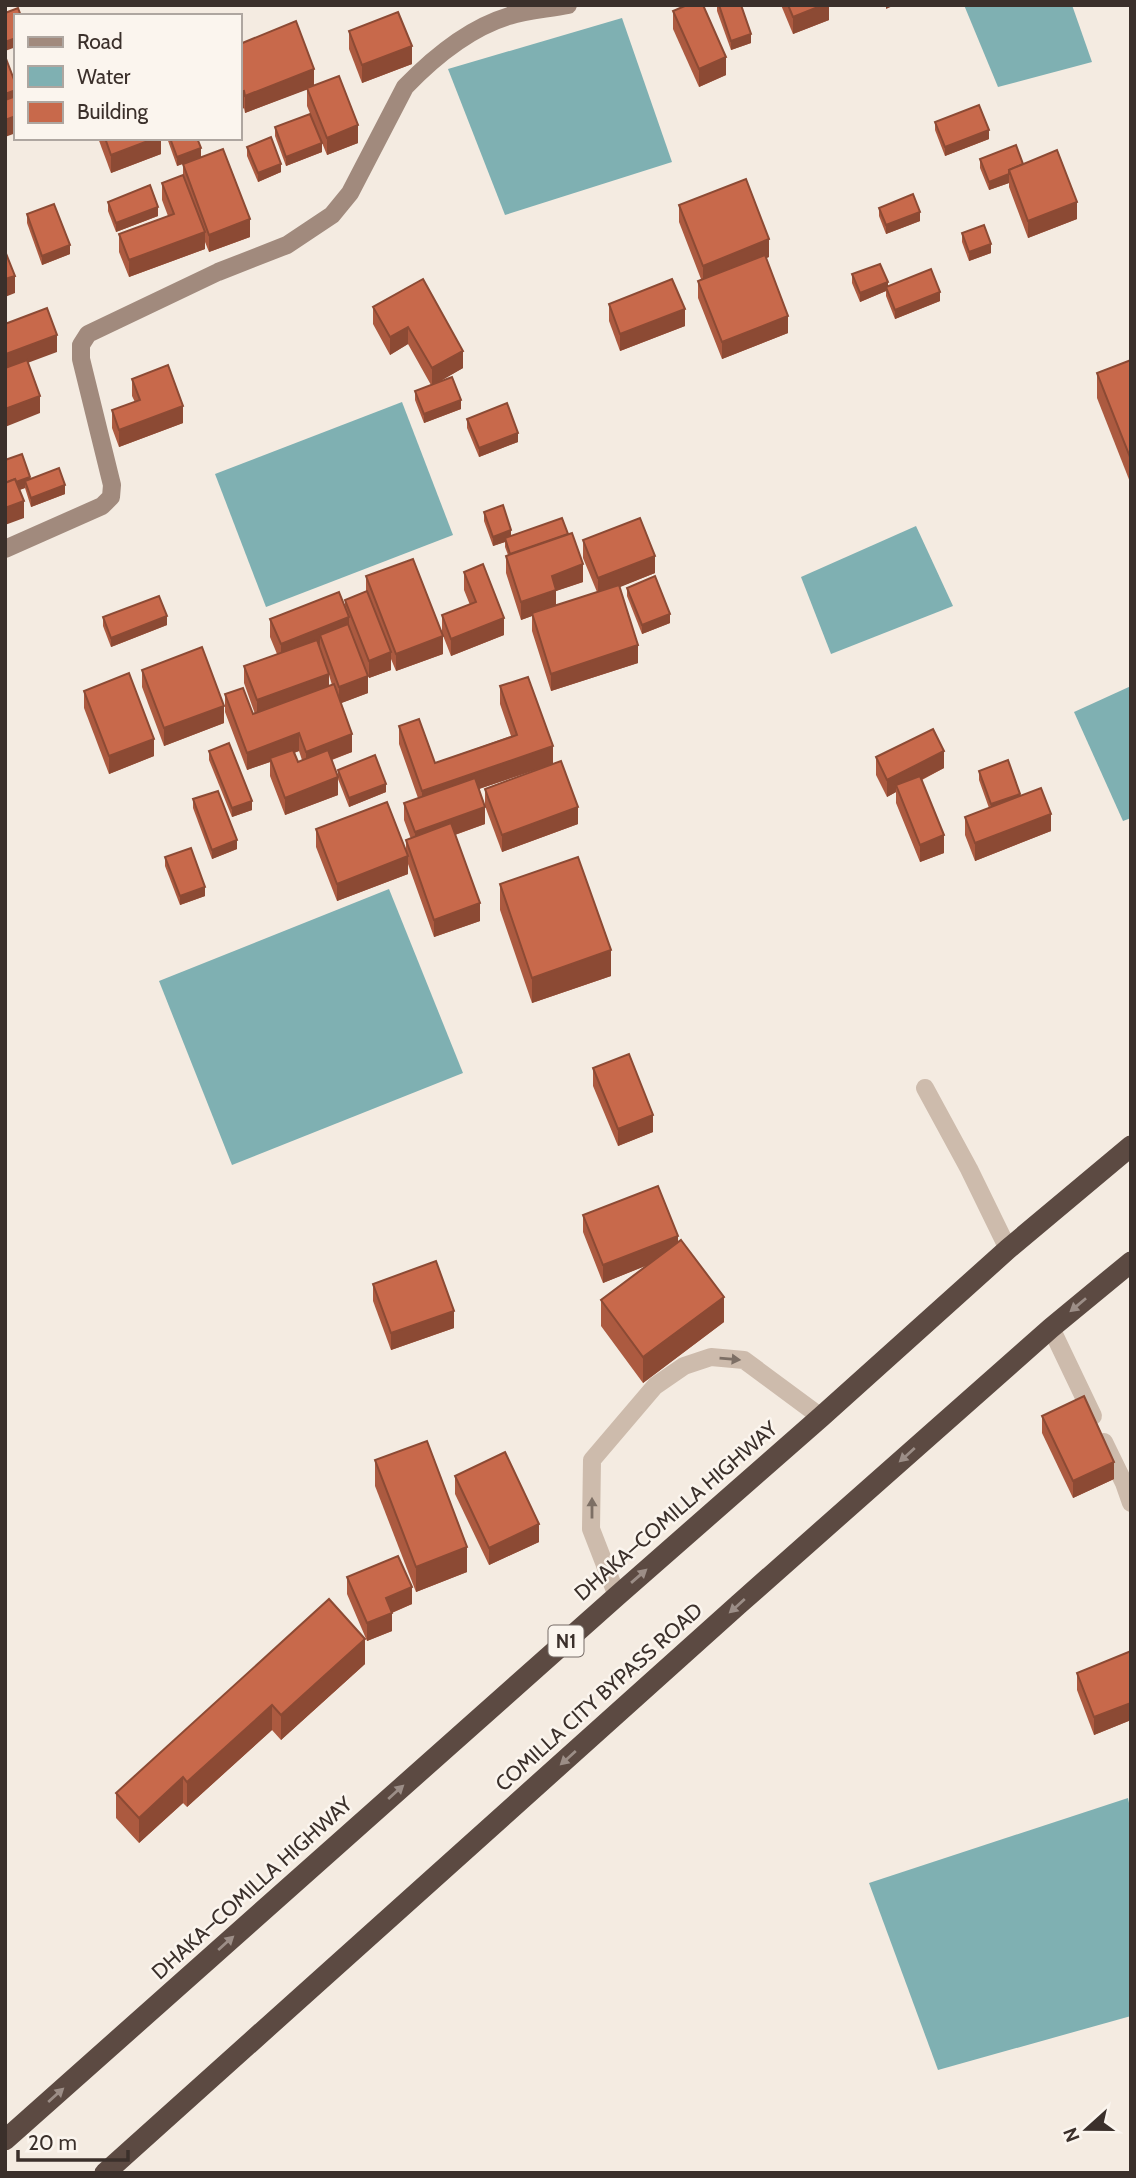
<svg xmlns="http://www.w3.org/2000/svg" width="1136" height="2178" font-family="Cabin,sans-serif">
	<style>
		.water { fill: #7fb0b2 }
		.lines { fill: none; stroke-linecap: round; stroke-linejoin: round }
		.lane { stroke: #cdbbac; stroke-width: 18 }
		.street { stroke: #cdbbac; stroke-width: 18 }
		.secondary { stroke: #a18a7d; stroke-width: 18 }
		.highway { stroke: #5c4a42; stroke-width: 21 }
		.wall { fill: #ac5a40; fill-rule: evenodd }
		.shaded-wall { fill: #8c4a34 }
		.building { fill: #c8694b; stroke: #8c4a34; stroke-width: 2 }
		.oneway { fill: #9c8e87 }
		.oneway2 { fill: #7d6f65 }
		.labels { text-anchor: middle; stroke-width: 5; stroke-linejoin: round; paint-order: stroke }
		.shield { fill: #fbf5ee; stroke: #756b66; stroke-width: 2 }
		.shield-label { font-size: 19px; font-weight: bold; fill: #3b302b }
		.street-label { font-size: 21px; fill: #3b302b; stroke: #fbf5ee }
	</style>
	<rect width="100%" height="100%" fill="#f4ebe1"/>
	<g class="water">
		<polygon points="964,5 1072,5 1092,62 998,87"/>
		<polygon points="622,18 672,162 505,215 448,69"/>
		<polygon points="402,402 453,535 266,607 215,474"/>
		<polygon points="916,526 953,606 831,654 801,577"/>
		<polygon points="1131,686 1131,818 1123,821 1074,712"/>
		<polygon points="389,889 463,1073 232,1165 159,981"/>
		<polygon points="1128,1798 1131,1813 1131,2016 938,2070 869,1883"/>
	</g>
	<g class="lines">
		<g class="lane">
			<polyline points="925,1088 969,1169 1008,1249"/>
			<polyline points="617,1596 591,1529 592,1460 655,1386 684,1366 711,1357 744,1360 821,1417"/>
		</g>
		<g class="street">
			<polyline points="1051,1328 1093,1416"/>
			<polyline points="1104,1442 1124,1483 1131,1503"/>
		</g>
		<path class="secondary" d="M5,549L102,506L111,497L112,485L81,359V345L88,334L218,272L287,245L332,215L350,193L405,87C434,57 469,28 509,16C527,10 549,9 568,5"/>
		<g class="highway">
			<polyline points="5,2140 617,1596 821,1417 1008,1249 1131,1146"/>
			<polyline points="105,2173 739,1604 1051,1328 1131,1262"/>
		</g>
	</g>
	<g class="wall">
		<polygon points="717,5 741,5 751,43 731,50 717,11"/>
		<polygon points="781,5 829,5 829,20 793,34"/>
		<polygon points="673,11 726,75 699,87 673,29"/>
		<polygon points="349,31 412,64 362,83 349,49"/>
		<polygon points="240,44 314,86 358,143 327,155 307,106 307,89 245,113 244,108 240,110"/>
		<polygon points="935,122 989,139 945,156 935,130"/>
		<polygon points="275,127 322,152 286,166 275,136"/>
		<polygon points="98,138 161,138 161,154 111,173"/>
		<polygon points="167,138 197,138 201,157 177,166"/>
		<polygon points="247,147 281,172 258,182 247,156"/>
		<polygon points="980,159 1023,164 1077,219 1028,238 1009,187 1009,183 989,190 980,168"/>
		<polygon points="183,164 250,237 209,252 205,242 205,249 129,277 119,252 119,234 168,216 162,200 162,183 183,175"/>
		<polygon points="108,202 158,216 116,232 108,211"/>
		<polygon points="679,205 769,257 766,258 788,333 722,359 698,298 698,281 701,279 679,222"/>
		<polygon points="879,208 920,221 886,234 879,216"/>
		<polygon points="27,214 70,254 42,265 27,223"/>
		<polygon points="962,233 991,253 969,261 962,242"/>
		<polygon points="852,274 888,286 940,301 895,319 886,296 886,291 860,302 852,283"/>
		<polygon points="423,279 463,368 438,382 461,409 424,423 415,400 415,391 431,385 408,344 390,355 373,324 373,307"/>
		<polygon points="609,304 685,326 620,351 609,321"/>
		<polygon points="1131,360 1130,482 1097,398 1097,373"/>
		<polygon points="132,379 183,423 119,447 112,428 112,410 135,402 132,396"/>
		<polygon points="467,419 518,442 479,457 467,428"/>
		<polygon points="5,460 30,479 65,494 31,507 25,488 19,490 24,518"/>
		<polygon points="484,512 511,536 583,582 556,591 556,605 597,592 583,558 583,540 655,573 619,587 638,663 551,691 532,631 532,616 521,620 506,573 506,556 508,555 505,547 505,542 493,546 484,521"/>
		<polygon points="464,572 504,635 451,656 442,633 442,615 470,605 464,590"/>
		<path d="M366,576L443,654L396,671L391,659V670L369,678L360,656L368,693L341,703L352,752L332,760L338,776V770L386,792L349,807L338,779V795L285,815L270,776V762L247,770L225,712V694L253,714H255L244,683V666L277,654L270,637V619L345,606V600L366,591ZM329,675L332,685L329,686ZM299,751L302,760L298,762L294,753Z"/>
		<polygon points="627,588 670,623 642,634 627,596"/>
		<polygon points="103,617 167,625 111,647 103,626"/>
		<polygon points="142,670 224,723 164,746 142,687"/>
		<polygon points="500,686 553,764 479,789 485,824 455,835 480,921 434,937 408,864 408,874 337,901 316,847 316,829 406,851 406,840 411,839 404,820 404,803 418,798 399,744 399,726 435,763 511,736 500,704"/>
		<polygon points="84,691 154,756 109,774 84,708"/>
		<polygon points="209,751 252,810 232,817 209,760"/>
		<polygon points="876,757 944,768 922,780 944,853 920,862 896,803 896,792 887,797 876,775"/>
		<polygon points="979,771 1020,796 1051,831 975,861 965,835 965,817 989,808 979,780"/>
		<polygon points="485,789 578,824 502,852 485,806"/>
		<polygon points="193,799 237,849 212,859 193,808"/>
		<polygon points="165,857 205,896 180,905 165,866"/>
		<polygon points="500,884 611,976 532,1003 500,910"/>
		<polygon points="593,1068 653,1132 618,1146 593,1086"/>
		<polygon points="583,1215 678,1242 724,1322 643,1383 601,1326 601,1300 647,1265 603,1283 583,1232"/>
		<polygon points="373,1284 454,1328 391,1350 373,1301"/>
		<polygon points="1042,1416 1114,1479 1073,1498 1042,1433"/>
		<polygon points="375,1460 467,1572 416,1592 375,1486"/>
		<polygon points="455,1476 539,1542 489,1565 455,1494"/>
		<polygon points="347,1577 412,1604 392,1613 392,1631 367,1641 347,1594"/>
		<polygon points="329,1599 365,1664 281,1740 272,1730 187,1807 183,1803 139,1843 116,1818 116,1793"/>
		<polygon points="1131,1651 1131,1720 1094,1735 1077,1690 1077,1673"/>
	</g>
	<g class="shaded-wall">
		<polygon points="823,5 829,5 829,20 793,34 793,17"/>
		<polygon points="886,5 895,5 886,9"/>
		<polygon points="751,34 751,43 731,50 731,41"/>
		<polygon points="16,38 16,47 5,51 5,42"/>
		<polygon points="412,46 412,64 362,83 362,65"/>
		<polygon points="726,57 726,75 699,87 699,69"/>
		<polygon points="314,69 314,87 245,113 245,96"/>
		<polygon points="16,90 16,107 5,111 5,94"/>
		<polygon points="244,91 244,108 240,110 240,92"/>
		<polygon points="16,116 16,133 5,137 5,120"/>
		<polygon points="358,125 358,143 327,155 327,138"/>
		<polygon points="989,130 989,139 945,156 945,147"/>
		<polygon points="156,138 161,138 161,154 111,173 111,155"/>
		<polygon points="322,143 322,152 286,166 286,157"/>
		<polygon points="201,148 201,157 177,166 177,157"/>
		<polygon points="281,164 281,172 258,182 258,173"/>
		<polygon points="1009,174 1009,183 989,190 989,182"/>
		<polygon points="1077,202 1077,219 1028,238 1028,221"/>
		<polygon points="158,207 158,216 116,232 116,223"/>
		<polygon points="920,212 920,221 886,234 886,225"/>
		<polygon points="250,219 250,237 209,252 209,235"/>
		<polygon points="205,232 205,249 129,277 129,260"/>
		<polygon points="769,239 769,257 703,283 703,266"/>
		<polygon points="991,244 991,253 969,261 969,252"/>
		<polygon points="70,245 70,254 42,265 42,256"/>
		<polygon points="15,276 15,293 5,297 5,279"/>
		<polygon points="888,282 888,291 886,287 886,291 860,302 860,293"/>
		<polygon points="940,292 940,301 895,319 895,310"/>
		<polygon points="685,309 685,326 620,351 620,334"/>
		<polygon points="788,316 788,333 722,359 722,342"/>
		<polygon points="408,327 408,344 390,355 390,337"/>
		<polygon points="57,335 57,352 6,371 6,354"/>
		<polygon points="463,351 463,368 432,386 432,368"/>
		<polygon points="40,396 40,413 5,427 5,409"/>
		<polygon points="461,400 461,409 424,423 424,414"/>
		<polygon points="183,406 183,423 119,447 119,430"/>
		<polygon points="518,433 518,442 479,457 479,448"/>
		<polygon points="30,477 30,486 25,481 25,488 5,495 5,486"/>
		<polygon points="65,485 65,494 31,507 31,498"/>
		<polygon points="24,501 24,518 5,525 5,508"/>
		<polygon points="511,530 511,539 505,538 505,542 493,546 493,537"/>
		<polygon points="655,556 655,573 598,596 598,578"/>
		<polygon points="583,564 583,582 556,591 556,607 532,613 532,616 521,620 521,602 552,576"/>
		<polygon points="670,614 670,623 642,634 642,625"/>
		<polygon points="167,616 167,625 111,647 111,638"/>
		<polygon points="349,617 349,634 320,635 320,646 281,662 281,644"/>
		<polygon points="504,618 504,635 451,656 451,639"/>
		<polygon points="443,636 443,654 396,671 396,654"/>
		<polygon points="638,645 638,663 551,691 551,674"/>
		<polygon points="391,652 391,670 369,678 369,661"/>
		<polygon points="329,674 329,691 257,718 257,700"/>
		<polygon points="368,676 368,693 339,704 339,687"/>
		<polygon points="224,706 224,723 164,746 164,728"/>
		<polygon points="299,733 299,751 271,761 270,758 270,762 247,770 247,753"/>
		<polygon points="352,734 352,752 306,769 306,752"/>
		<polygon points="154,739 154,756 109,774 109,756"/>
		<polygon points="553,746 553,764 422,808 422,791"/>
		<polygon points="944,751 944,768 899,791 896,785 896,792 887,797 887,780"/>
		<polygon points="338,777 338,795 285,815 285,798"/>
		<polygon points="386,784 386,792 349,807 349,798"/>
		<polygon points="1020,794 1020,803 991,813 991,804"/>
		<polygon points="252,801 252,810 232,817 232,808"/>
		<polygon points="485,807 485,824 415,849 415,832"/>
		<polygon points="578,807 578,824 502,852 502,835"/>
		<polygon points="1051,814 1051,831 975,861 975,843"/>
		<polygon points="944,835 944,853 920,862 920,845"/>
		<polygon points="237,840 237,849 212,859 212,850"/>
		<polygon points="408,856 408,874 337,901 337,884"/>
		<polygon points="205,887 205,896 180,905 180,896"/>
		<polygon points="480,903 480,921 434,937 434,920"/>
		<polygon points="611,950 611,976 532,1003 532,978"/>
		<polygon points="653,1115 653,1132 618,1146 618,1129"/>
		<polygon points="678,1236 678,1253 603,1283 603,1265"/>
		<polygon points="724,1297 724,1322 643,1383 643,1357"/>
		<polygon points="454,1311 454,1328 391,1350 391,1333"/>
		<polygon points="1114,1462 1114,1479 1073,1498 1073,1481"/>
		<polygon points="539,1524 539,1542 489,1565 489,1548"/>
		<polygon points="467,1547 467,1572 416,1592 416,1567"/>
		<polygon points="412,1587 412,1604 386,1615 386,1598"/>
		<polygon points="392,1613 392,1631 367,1641 367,1623"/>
		<polygon points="365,1639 365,1664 281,1740 281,1715"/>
		<polygon points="1131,1703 1131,1720 1094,1735 1094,1717"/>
		<polygon points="272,1705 272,1730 187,1807 187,1782"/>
		<polygon points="183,1777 183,1803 139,1843 139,1818"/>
	</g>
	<g class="building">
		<polygon points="687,5 703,5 726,57 699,69 673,11"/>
		<polygon points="719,5 741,5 751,34 731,41"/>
		<polygon points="788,5 823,5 793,17"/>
		<polygon points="18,8 21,16 16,16 16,38 5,42 5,13"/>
		<polygon points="398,12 412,46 362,65 349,31"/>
		<polygon points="296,21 314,69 245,96 244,91 240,92 240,44"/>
		<polygon points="5,56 16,85 16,90 5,94"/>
		<polygon points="339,76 358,125 327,138 307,88"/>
		<polygon points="16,96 16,116 5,120 5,100"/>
		<polygon points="979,105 989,130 945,147 935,122"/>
		<polygon points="310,114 322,143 286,157 275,127"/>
		<polygon points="271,137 281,164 258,173 247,147"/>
		<polygon points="105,138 156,138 111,155"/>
		<polygon points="170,138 197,138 201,148 177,157"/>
		<polygon points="1016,145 1023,164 1009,170 1009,174 989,182 980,159"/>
		<polygon points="223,149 250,219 209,235 183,164"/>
		<polygon points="1057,150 1077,202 1028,221 1009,170"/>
		<polygon points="183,175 205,232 129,260 119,234 174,214 162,183"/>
		<polygon points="746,179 769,239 703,266 679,205"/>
		<polygon points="150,185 158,207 116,223 108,202"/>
		<polygon points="913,194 920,212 886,225 879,208"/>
		<polygon points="54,204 70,245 42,256 27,214"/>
		<polygon points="984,225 991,244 969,252 962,233"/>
		<polygon points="5,251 15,276 5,279"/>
		<polygon points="765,255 788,316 722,342 698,281"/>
		<polygon points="880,264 888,282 860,293 852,274"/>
		<polygon points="931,269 940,292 895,310 886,287"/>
		<polygon points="423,279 463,351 432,368 408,327 390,337 373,307"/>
		<polygon points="672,279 685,309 620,334 609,304"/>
		<polygon points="47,308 57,335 6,354 5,324"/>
		<polygon points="27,360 40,396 5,409 5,368"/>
		<polygon points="1131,360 1131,457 1130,457 1097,373"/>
		<polygon points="168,365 183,406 119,430 112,410 140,400 132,379"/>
		<polygon points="452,377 461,400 424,414 415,391"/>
		<polygon points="507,403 518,433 479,448 467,419"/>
		<polygon points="22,454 30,477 16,482 15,479 5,483 5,460"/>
		<polygon points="59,468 65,485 31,498 25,481"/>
		<polygon points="15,479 24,501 5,508 5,483"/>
		<polygon points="503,505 511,530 493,537 484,512"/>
		<polygon points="562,518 568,534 510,554 505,538"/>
		<polygon points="640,518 655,556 598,578 583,540"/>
		<polygon points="572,533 583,564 552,576 556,590 521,602 506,556"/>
		<polygon points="413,559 443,636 396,654 366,576"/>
		<polygon points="483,564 504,618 451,639 442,615 476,602 464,572"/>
		<polygon points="655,576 670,614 642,625 627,588"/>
		<polygon points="619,585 638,645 551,674 532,613"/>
		<polygon points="367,591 391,652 369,661 345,600"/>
		<polygon points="339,592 349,617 281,644 270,619"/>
		<polygon points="159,596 167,616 111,638 103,617"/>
		<polygon points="348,624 368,676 339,687 320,635"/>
		<polygon points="317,640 329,674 257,700 244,666"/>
		<polygon points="202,647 224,706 164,728 142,670"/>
		<polygon points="129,673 154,739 109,756 84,691"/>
		<polygon points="528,677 553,746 422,791 399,726 419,719 435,763 517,735 500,686"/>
		<polygon points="334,684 352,734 306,752 299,733 247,753 225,694 243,688 253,714"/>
		<polygon points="933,729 944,751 887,780 876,757"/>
		<polygon points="229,743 252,801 232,808 209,751"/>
		<polygon points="293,750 298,762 328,750 338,777 285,798 270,758"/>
		<polygon points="375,755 386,784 349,798 338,770"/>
		<polygon points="1008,760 1020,794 991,804 979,771"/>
		<polygon points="561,761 578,807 502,835 485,789"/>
		<polygon points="920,776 944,835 920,845 896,785"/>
		<polygon points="475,778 485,807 415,832 404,803"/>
		<polygon points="1041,788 1051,814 975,843 965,817"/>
		<polygon points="218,791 237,840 212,850 193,799"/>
		<polygon points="387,802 408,856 337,884 316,829"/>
		<polygon points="451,823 480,903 434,920 406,840"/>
		<polygon points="191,848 205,887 180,896 165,857"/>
		<polygon points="578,857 611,950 532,978 500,884"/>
		<polygon points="629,1054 653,1115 618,1129 593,1068"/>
		<polygon points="658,1186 678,1236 603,1265 583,1215"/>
		<polygon points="681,1240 724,1297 643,1357 601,1300"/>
		<polygon points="436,1261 454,1311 391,1333 373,1284"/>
		<polygon points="1084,1396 1114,1462 1073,1481 1042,1416"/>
		<polygon points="427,1441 467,1547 416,1567 375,1460"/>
		<polygon points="505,1452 539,1524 489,1548 455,1476"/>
		<polygon points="398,1556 412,1587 386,1598 392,1613 367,1623 347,1577"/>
		<polygon points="329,1599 365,1639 281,1715 272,1705 187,1782 183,1777 139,1818 116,1793"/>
		<polygon points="1131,1651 1131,1703 1094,1717 1077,1673"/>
	</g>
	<defs><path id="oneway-solid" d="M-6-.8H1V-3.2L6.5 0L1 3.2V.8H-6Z" transform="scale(1.75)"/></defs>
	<g class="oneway">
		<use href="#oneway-solid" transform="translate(1078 1305) rotate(140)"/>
		<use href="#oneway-solid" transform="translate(907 1455) rotate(138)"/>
		<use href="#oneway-solid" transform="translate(639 1576) rotate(-41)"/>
		<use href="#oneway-solid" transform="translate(737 1606) rotate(138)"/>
		<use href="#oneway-solid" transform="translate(568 1758) rotate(138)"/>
		<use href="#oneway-solid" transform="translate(396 1792) rotate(-42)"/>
		<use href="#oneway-solid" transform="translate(226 1943) rotate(-42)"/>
		<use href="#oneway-solid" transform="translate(56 2095) rotate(-42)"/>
	</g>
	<g class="oneway2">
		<use href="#oneway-solid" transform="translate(730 1359) rotate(5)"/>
		<use href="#oneway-solid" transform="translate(592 1508) rotate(-90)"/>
	</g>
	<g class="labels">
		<rect class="shield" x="548.5" y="1625.5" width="35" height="31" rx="5"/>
		<g class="shield-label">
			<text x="566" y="1648">N1</text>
		</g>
		<g class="street-label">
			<text transform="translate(676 1511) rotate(-41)" y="7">DHAKA–COMILLA HIGHWAY</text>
			<text transform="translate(599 1697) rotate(-42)" y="7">COMILLA CITY BYPASS ROAD</text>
			<text transform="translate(252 1888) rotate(-42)" y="7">DHAKA–COMILLA HIGHWAY</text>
		</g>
	</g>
	<rect width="1136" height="2178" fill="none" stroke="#3b302b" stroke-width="14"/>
	<rect x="14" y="14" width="228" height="126" fill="#fbf5ee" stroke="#aea6a0" stroke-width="2"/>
	<rect x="28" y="37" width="35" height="10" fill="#a18a7d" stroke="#aea6a0" stroke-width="2"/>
	<text x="77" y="49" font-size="21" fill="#3b302b">Road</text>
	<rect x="28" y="66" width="35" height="21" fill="#7fb0b2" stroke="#aea6a0" stroke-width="2"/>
	<text x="77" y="84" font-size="21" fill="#3b302b">Water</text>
	<rect x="28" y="102" width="35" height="21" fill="#c8694b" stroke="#aea6a0" stroke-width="2"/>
	<text x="77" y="119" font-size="21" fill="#3b302b">Building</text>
	<g transform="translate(1087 2129) rotate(249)" stroke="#fbf5ee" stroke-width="5" paint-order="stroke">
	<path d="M0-5L12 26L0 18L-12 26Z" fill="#3b302b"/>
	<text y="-10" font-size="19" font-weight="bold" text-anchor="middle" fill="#3b302b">N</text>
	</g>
	<path d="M18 2150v10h110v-10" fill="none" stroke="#3b302b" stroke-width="3.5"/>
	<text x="28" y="2150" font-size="21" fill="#3b302b" stroke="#fbf5ee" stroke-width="5" paint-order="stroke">20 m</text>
</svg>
